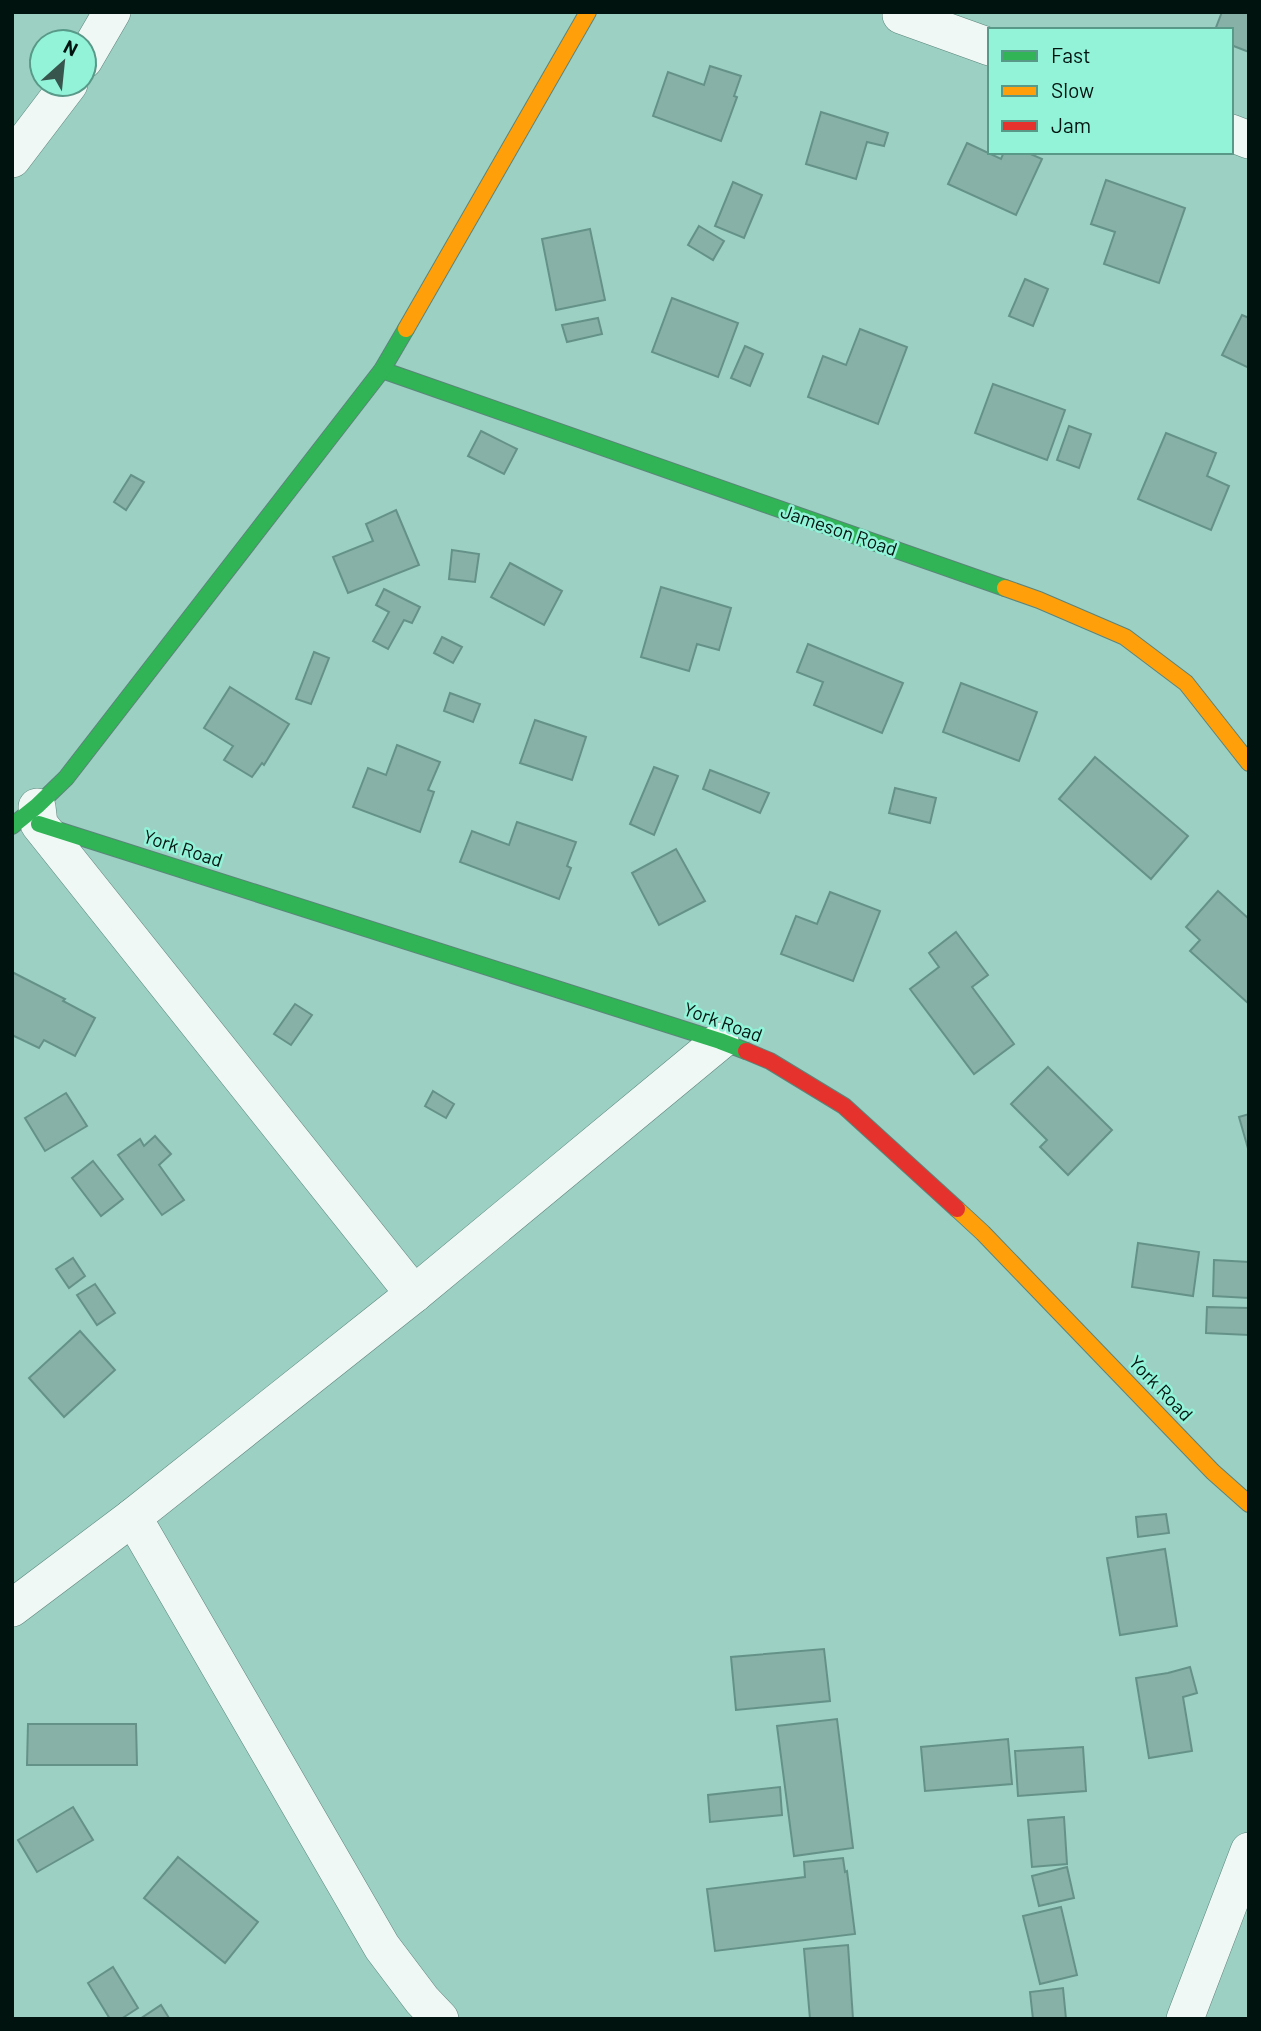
<svg xmlns="http://www.w3.org/2000/svg" width="1261" height="2031" font-family="Barlow,sans-serif">
	<style>
		.building { fill: #87b1a6; stroke: #659288; stroke-width: 2 }
		.lines { fill: none; stroke-linecap: round; stroke-linejoin: round }
		.street-casing { stroke: #5c847a; stroke-width: 38 }
		.fast-casing { stroke: #5c847a; stroke-width: 18 }
		.slow-casing { stroke: #5c847a; stroke-width: 18 }
		.jam-casing { stroke: #5c847a; stroke-width: 18 }
		.street { stroke: #f0f8f6; stroke-width: 37 }
		.fast { stroke: #30b455; stroke-width: 16 }
		.slow { stroke: #ff9f0a; stroke-width: 16 }
		.jam { stroke: #e5322d; stroke-width: 16 }
		.labels { text-anchor: middle; stroke-width: 5; stroke-linejoin: round; paint-order: stroke }
		.street-label { font-size: 19px; fill: #01130e; stroke: #92f3d9 }
	</style>
	<rect width="100%" height="100%" fill="#9bd0c2"/>
	<g class="building">
		<polygon points="1222,12 1249,12 1249,52 1231,45 1231,30 1215,30"/>
		<polygon points="710,66 741,76 734,96 737,97 721,141 653,116 668,72 704,85"/>
		<polygon points="821,112 888,133 884,146 867,142 856,179 806,164"/>
		<polygon points="967,143 1001,159 1004,152 1026,152 1042,159 1016,215 948,184"/>
		<polygon points="1106,180 1185,208 1159,283 1104,264 1115,232 1091,224"/>
		<polygon points="733,182 762,195 744,238 715,226"/>
		<polygon points="699,226 724,241 713,260 688,245"/>
		<polygon points="590,229 605,300 556,310 542,239"/>
		<polygon points="1025,279 1048,289 1033,326 1009,316"/>
		<polygon points="672,298 738,323 718,377 652,352"/>
		<polygon points="1242,315 1249,318 1249,368 1222,355"/>
		<polygon points="598,318 602,334 567,342 562,325"/>
		<polygon points="860,329 907,347 878,424 808,397 823,356 846,365"/>
		<polygon points="745,346 763,354 750,386 731,378"/>
		<polygon points="993,384 1065,410 1047,460 975,433"/>
		<polygon points="1069,426 1091,434 1079,468 1057,460"/>
		<polygon points="481,431 517,449 504,474 468,456"/>
		<polygon points="1166,433 1216,453 1207,476 1229,486 1211,530 1138,499"/>
		<polygon points="131,475 144,482 126,510 114,502"/>
		<polygon points="396,510 419,565 348,593 333,557 373,541 366,524"/>
		<polygon points="452,550 479,554 475,582 449,579"/>
		<polygon points="510,563 562,591 544,625 491,597"/>
		<polygon points="661,587 731,608 719,650 697,644 689,671 641,657"/>
		<polygon points="384,589 420,607 412,623 404,620 388,649 373,641 389,612 376,605"/>
		<polygon points="442,637 462,647 453,663 434,653"/>
		<polygon points="808,644 903,683 882,733 814,705 823,682 797,672"/>
		<polygon points="314,652 329,658 311,704 296,699"/>
		<polygon points="961,683 1037,712 1019,761 943,732"/>
		<polygon points="230,687 289,724 264,765 262,763 252,777 224,760 233,746 204,728"/>
		<polygon points="450,693 480,704 473,722 444,711"/>
		<polygon points="535,720 586,737 572,780 520,763"/>
		<polygon points="397,745 440,762 428,790 434,792 420,832 353,807 368,768 386,775"/>
		<polygon points="1095,757 1188,836 1151,879 1059,799"/>
		<polygon points="654,767 678,776 654,835 630,824"/>
		<polygon points="710,770 769,793 760,813 703,789"/>
		<polygon points="895,788 936,798 930,823 889,813"/>
		<polygon points="517,822 576,842 567,866 571,868 559,899 460,862 472,831 509,845"/>
		<polygon points="676,849 705,901 659,925 632,873"/>
		<polygon points="1218,891 1249,919 1249,1004 1190,951 1200,940 1186,927"/>
		<polygon points="830,892 880,911 853,981 781,954 796,916 817,924"/>
		<polygon points="956,932 988,975 972,987 1014,1044 974,1074 910,989 939,967 929,953"/>
		<polygon points="12,972 65,999 63,1001 95,1018 75,1056 44,1040 39,1048 12,1035"/>
		<polygon points="295,1004 312,1015 291,1045 274,1034"/>
		<polygon points="1048,1067 1112,1130 1068,1175 1040,1147 1047,1140 1011,1104"/>
		<polygon points="433,1091 454,1104 446,1118 425,1106"/>
		<polygon points="66,1093 87,1126 45,1151 25,1118"/>
		<polygon points="1249,1114 1249,1152 1239,1117"/>
		<polygon points="155,1136 171,1154 159,1165 184,1200 162,1215 118,1155 140,1139 144,1146"/>
		<polygon points="93,1161 123,1199 101,1216 72,1178"/>
		<polygon points="1138,1243 1199,1252 1193,1296 1132,1287"/>
		<polygon points="73,1258 85,1276 69,1288 56,1269"/>
		<polygon points="1214,1260 1249,1262 1249,1298 1213,1296"/>
		<polygon points="95,1284 115,1313 97,1325 77,1295"/>
		<polygon points="1207,1307 1249,1308 1249,1335 1206,1333"/>
		<polygon points="80,1331 115,1370 64,1417 29,1378"/>
		<polygon points="1166,1514 1169,1533 1138,1537 1136,1517"/>
		<polygon points="1165,1549 1177,1626 1120,1635 1107,1558"/>
		<polygon points="824,1649 830,1701 736,1710 731,1657"/>
		<polygon points="1190,1667 1197,1693 1183,1697 1192,1751 1149,1758 1136,1678 1168,1673"/>
		<polygon points="837,1719 853,1848 794,1856 777,1726"/>
		<polygon points="28,1724 136,1724 137,1765 27,1765"/>
		<polygon points="1008,1739 1012,1784 925,1791 921,1747"/>
		<polygon points="1083,1747 1086,1791 1018,1796 1015,1751"/>
		<polygon points="780,1787 782,1815 710,1822 708,1795"/>
		<polygon points="73,1807 93,1840 37,1872 18,1840"/>
		<polygon points="1064,1817 1067,1864 1032,1867 1028,1820"/>
		<polygon points="178,1857 258,1922 225,1963 144,1898"/>
		<polygon points="843,1858 845,1872 847,1871 855,1934 715,1951 707,1889 805,1877 804,1862"/>
		<polygon points="1067,1867 1074,1898 1039,1906 1032,1876"/>
		<polygon points="1061,1907 1077,1975 1040,1984 1023,1916"/>
		<polygon points="848,1945 853,2019 810,2019 804,1949"/>
		<polygon points="113,1967 138,2008 121,2019 110,2019 88,1983"/>
		<polygon points="1063,1988 1066,2019 1033,2019 1030,1992"/>
		<polygon points="161,2005 169,2018 140,2019"/>
	</g>
	<g class="lines">
		<defs>
			<g id="street">
				<polyline points="902,12 901,15 990,47"/>
				<polyline points="84,60 112,12"/>
				<polyline points="1231,133 1249,140"/>
				<polyline points="12,159 69,84"/>
				<polyline points="37,807 39,824 414,1294 720,1041"/>
				<polyline points="133,1517 382,1947 422,2000 440,2019"/>
				<polyline points="12,1608 133,1517 414,1294"/>
				<polyline points="1185,2019 1249,1851"/>
			</g>
			<g id="fast">
				<polyline points="382,370 1005,588"/>
				<polyline points="39,824 720,1041 746,1051"/>
				<polyline points="12,826 37,806 66,778 382,370 406,329"/>
			</g>
			<g id="slow">
				<polyline points="406,329 588,12"/>
				<polyline points="1005,588 1039,600 1125,637 1186,683 1249,763"/>
				<polyline points="957,1209 983,1233 1213,1472 1249,1504"/>
			</g>
			<polyline id="jam" points="746,1051 770,1061 844,1106 957,1209"/>
		</defs>
		<use href="#street" class="street-casing"/>
		<use href="#fast" class="fast-casing"/>
		<use href="#slow" class="slow-casing"/>
		<use href="#jam" class="jam-casing"/>
		<use href="#street" class="street"/>
		<use href="#fast" class="fast"/>
		<use href="#slow" class="slow"/>
		<use href="#jam" class="jam"/>
	</g>
	<g class="labels">
		<g class="street-label">
			<text transform="translate(839 530) rotate(19)" y="7">Jameson Road</text>
			<text transform="translate(183 848) rotate(18)" y="7">York Road</text>
			<text transform="translate(723 1022) rotate(20)" y="7">York Road</text>
			<text transform="translate(1161 1388) rotate(46)" y="7">York Road</text>
		</g>
	</g>
	<rect width="1261" height="2031" fill="none" stroke="#01130e" stroke-width="28"/>
	<rect x="988" y="28" width="245" height="126" fill="#92f3d9" stroke="#589988" stroke-width="2"/>
	<rect x="1002" y="51" width="35" height="10" fill="#30b455" stroke="#589988" stroke-width="2"/>
	<text x="1051" y="63" font-size="21" fill="#01130e">Fast</text>
	<rect x="1002" y="86" width="35" height="10" fill="#ff9f0a" stroke="#589988" stroke-width="2"/>
	<text x="1051" y="98" font-size="21" fill="#01130e">Slow</text>
	<rect x="1002" y="121" width="35" height="10" fill="#e5322d" stroke="#589988" stroke-width="2"/>
	<text x="1051" y="133" font-size="21" fill="#01130e">Jam</text>
	<g transform="translate(63 63) rotate(27)"><circle r="33" fill="#92f3d9" stroke="#589988" stroke-width="2"/>
	<path d="M0-5L12 26L0 18L-12 26Z" fill="#37554d"/>
	<text y="-10" font-size="19" font-weight="bold" text-anchor="middle" fill="#01130e">N</text>
	</g>
</svg>
